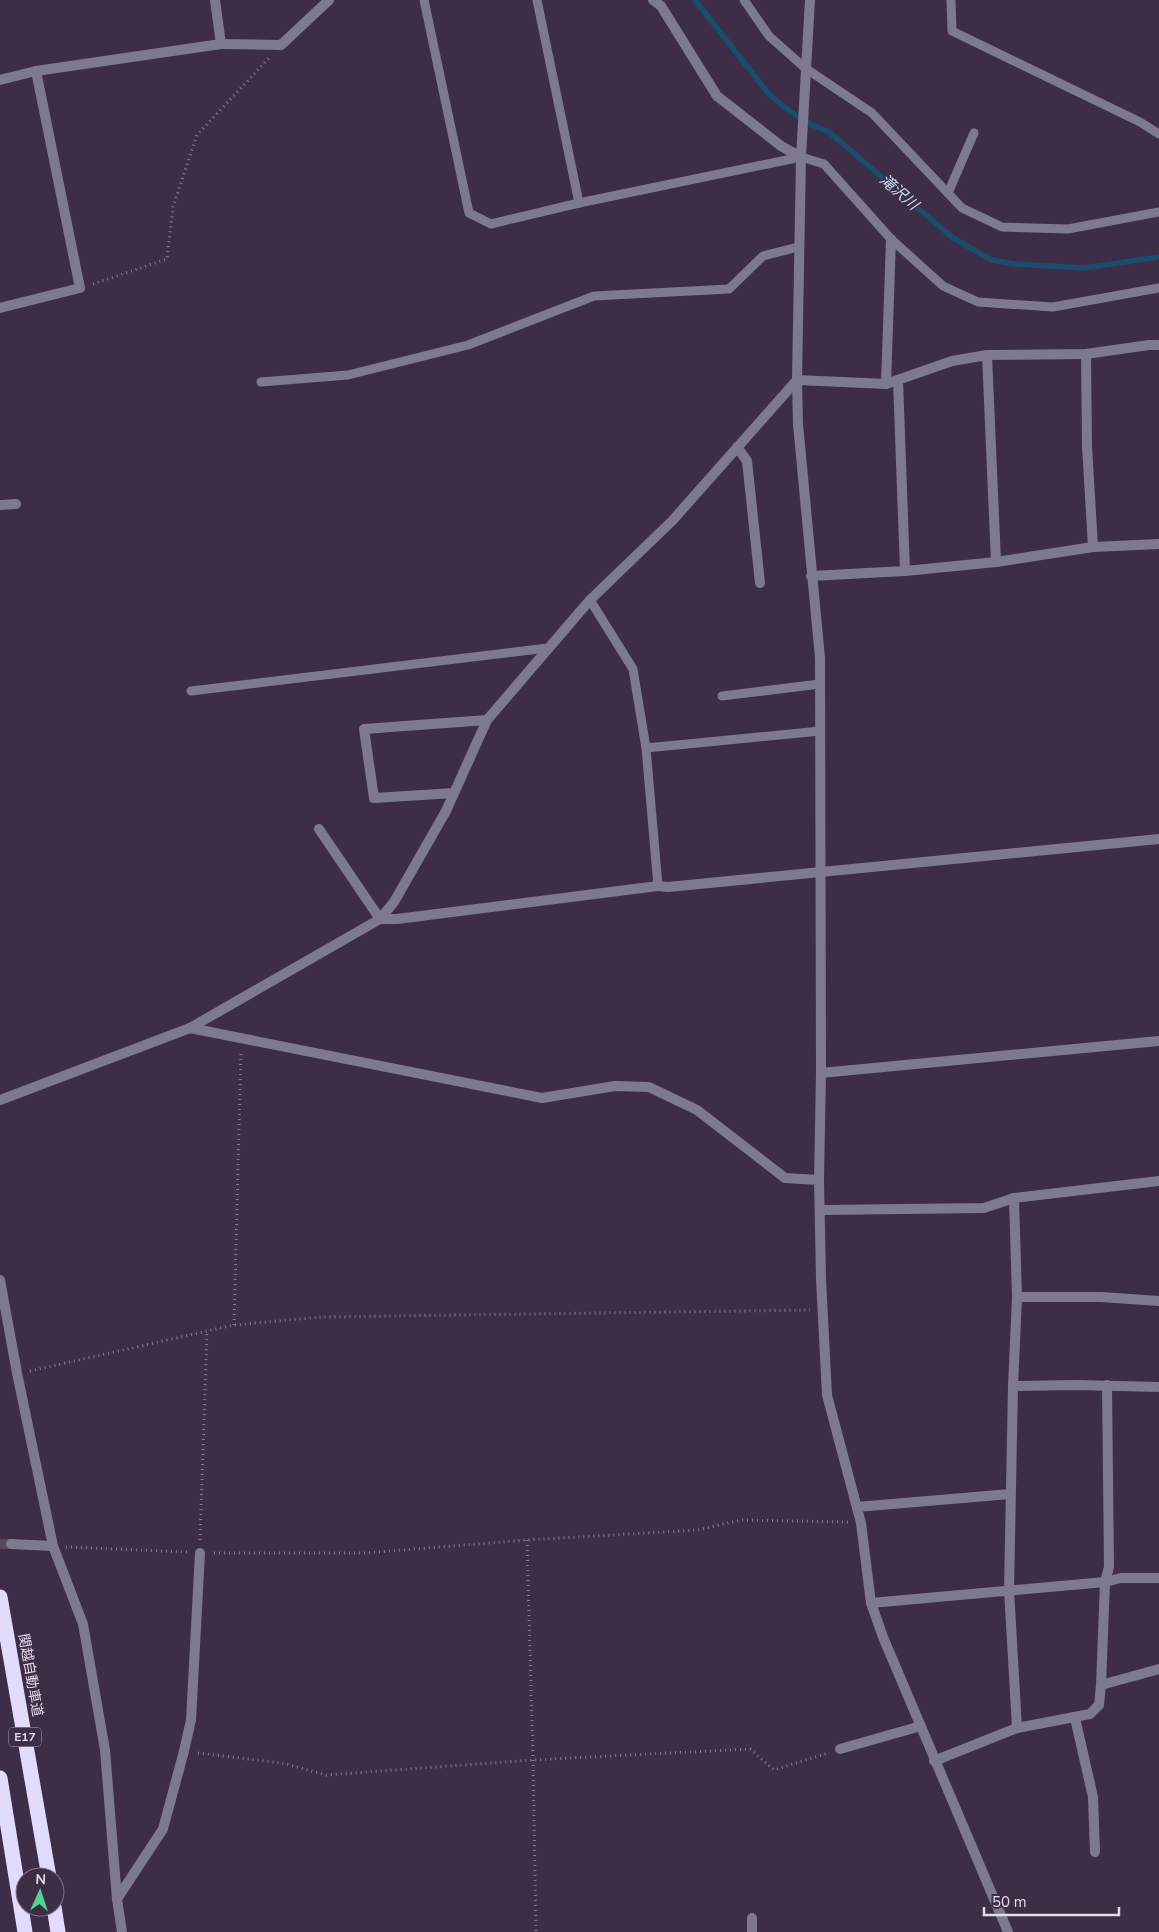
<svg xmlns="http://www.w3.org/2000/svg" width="1159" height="1932" font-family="'Nunito Sans','Noto Sans JP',sans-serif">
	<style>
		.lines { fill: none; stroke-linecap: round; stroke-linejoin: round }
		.stream { stroke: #1a4c6c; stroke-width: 5.5 }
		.minor-tunnel { stroke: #57475f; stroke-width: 10; stroke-dasharray: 10 5; stroke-linecap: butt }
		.path { stroke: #887a8f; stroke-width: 3; stroke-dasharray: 1 4; stroke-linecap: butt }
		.service { stroke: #7d798f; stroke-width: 9 }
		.minor { stroke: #7d798f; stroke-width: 10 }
		.motorway { stroke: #e1dbfc; stroke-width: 15 }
		.labels { text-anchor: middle; stroke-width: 4; stroke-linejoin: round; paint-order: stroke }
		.shield { fill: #3e2d46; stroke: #b2a6b9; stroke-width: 1 }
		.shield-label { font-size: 12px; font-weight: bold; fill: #e4daea }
		.street-label { font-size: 14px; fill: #e4daea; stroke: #3e2d46 }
		.water-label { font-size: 15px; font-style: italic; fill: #c4e0f6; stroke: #3e2d46 }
	</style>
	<rect width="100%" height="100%" fill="#3e2d46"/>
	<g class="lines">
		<path class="stream" d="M695,0L768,93C785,109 807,124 829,132L953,238L992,260L1014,264L1084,268L1159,257"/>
		<polyline class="minor-tunnel" points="0,1544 11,1544"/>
		<g class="path">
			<polyline points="93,284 167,259 173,207 197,135 269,58"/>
			<polyline points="234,1325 241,1051"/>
			<polyline points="30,1371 234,1325 321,1317 810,1310"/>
			<polyline points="200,1540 207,1332"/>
			<polyline points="527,1540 533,1760 536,1932"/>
			<polyline points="66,1547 187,1552"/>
			<polyline points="214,1553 365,1553 527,1540 698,1530 741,1520 848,1522"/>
			<polyline points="198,1753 282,1763 326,1775 533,1760 750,1749 774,1770 828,1753"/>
		</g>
		<g class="service">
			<polyline points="424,0 469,213 491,224 579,203 801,157 824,164 891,239 943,286 978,302 1053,307 1159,288"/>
			<polyline points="537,0 579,203"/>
			<polyline points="744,0 769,36 805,68 872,113 962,208 1002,227 1068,229 1159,212"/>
			<polyline points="951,0 952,31 1140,122 1159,134"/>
			<polyline points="948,193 974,133"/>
			<polyline points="261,382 348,375 468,345 594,296 729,289 763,256 798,247"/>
			<polyline points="590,600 633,669 646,748 658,886"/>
			<polyline points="191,691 548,648"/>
			<polyline points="722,696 820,684"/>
			<polyline points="646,748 820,731"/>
		</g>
		<g class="minor">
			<polyline points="653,0 661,6 717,96 781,146 801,157"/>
			<polyline points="810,0 801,157 797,380 798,424 820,658 821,1073 819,1180 821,1279 827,1395 861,1523 871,1603 883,1637 1008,1932"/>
			<polyline points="221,44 281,45 329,0"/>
			<polyline points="0,80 36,71 221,44 215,0"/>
			<polyline points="0,308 80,288 36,71"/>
			<polyline points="1086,354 1087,446 1093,547"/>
			<polyline points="987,355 996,562"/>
			<polyline points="898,380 905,571"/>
			<polyline points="886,384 891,239"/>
			<polyline points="737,447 747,461 760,583"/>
			<polyline points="0,505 16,504"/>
			<polyline points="811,576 905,571 996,562 1093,547 1159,544"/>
			<polyline points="454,793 374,798 364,729 487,720"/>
			<polyline points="319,829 380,919 397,919 658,886 668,887 1159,839"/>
			<polyline points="190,1028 542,1098 615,1086 649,1087 697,1110 785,1178 819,1180"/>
			<polyline points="821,1073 1159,1041"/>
			<polyline points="0,1100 190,1028 380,919 394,902 446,811 487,720 590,600 672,521 797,380 886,384 952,361 987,355 1086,354 1149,345 1159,345"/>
			<polyline points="1014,1198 1017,1297 1013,1386 1009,1590 1017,1728"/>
			<polyline points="821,1210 984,1208 1014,1198 1159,1181"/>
			<polyline points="0,1280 17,1373 53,1546 83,1624 105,1750 117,1899 122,1932"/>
			<polyline points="1017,1297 1101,1297 1159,1301"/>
			<polyline points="1013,1386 1076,1385 1159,1387"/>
			<polyline points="857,1507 1010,1494"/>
			<polyline points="11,1544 53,1546"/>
			<polyline points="871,1603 1105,1582 1121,1578 1159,1578"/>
			<polyline points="1101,1685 1105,1582 1109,1567 1107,1385"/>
			<polyline points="1075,1718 1093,1797 1095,1852"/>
			<polyline points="840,1749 921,1726"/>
			<polyline points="934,1761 1017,1728 1090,1714 1099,1705 1101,1685 1159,1669"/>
			<polyline points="117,1899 163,1829 184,1751 191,1720 200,1553"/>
			<polyline points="752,1918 752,1932"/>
		</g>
		<g class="motorway">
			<polyline points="0,1597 49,1877"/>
			<polyline points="0,1778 25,1932"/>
			<polyline points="54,1907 58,1932"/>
		</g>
	</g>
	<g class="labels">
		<rect class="shield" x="9" y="1727.5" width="32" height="19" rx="4"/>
		<g class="shield-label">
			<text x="25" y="1741">E17</text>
		</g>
		<g class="street-label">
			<text transform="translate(31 1675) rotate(80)" y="5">関越自動車道</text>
		</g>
		<g class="water-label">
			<text transform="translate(899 192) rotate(41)" y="5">滝沢川</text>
		</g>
	</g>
	<g transform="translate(40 1892) rotate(3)"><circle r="24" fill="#3e2d46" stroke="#807288"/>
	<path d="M0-4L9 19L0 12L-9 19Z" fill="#51d398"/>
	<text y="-8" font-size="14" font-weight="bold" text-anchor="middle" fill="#e4daea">N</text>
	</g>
	<path d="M984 1907v8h135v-8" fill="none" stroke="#e4daea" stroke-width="2.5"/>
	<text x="992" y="1907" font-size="15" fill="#e4daea" stroke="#3e2d46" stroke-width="4" paint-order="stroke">50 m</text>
</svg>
